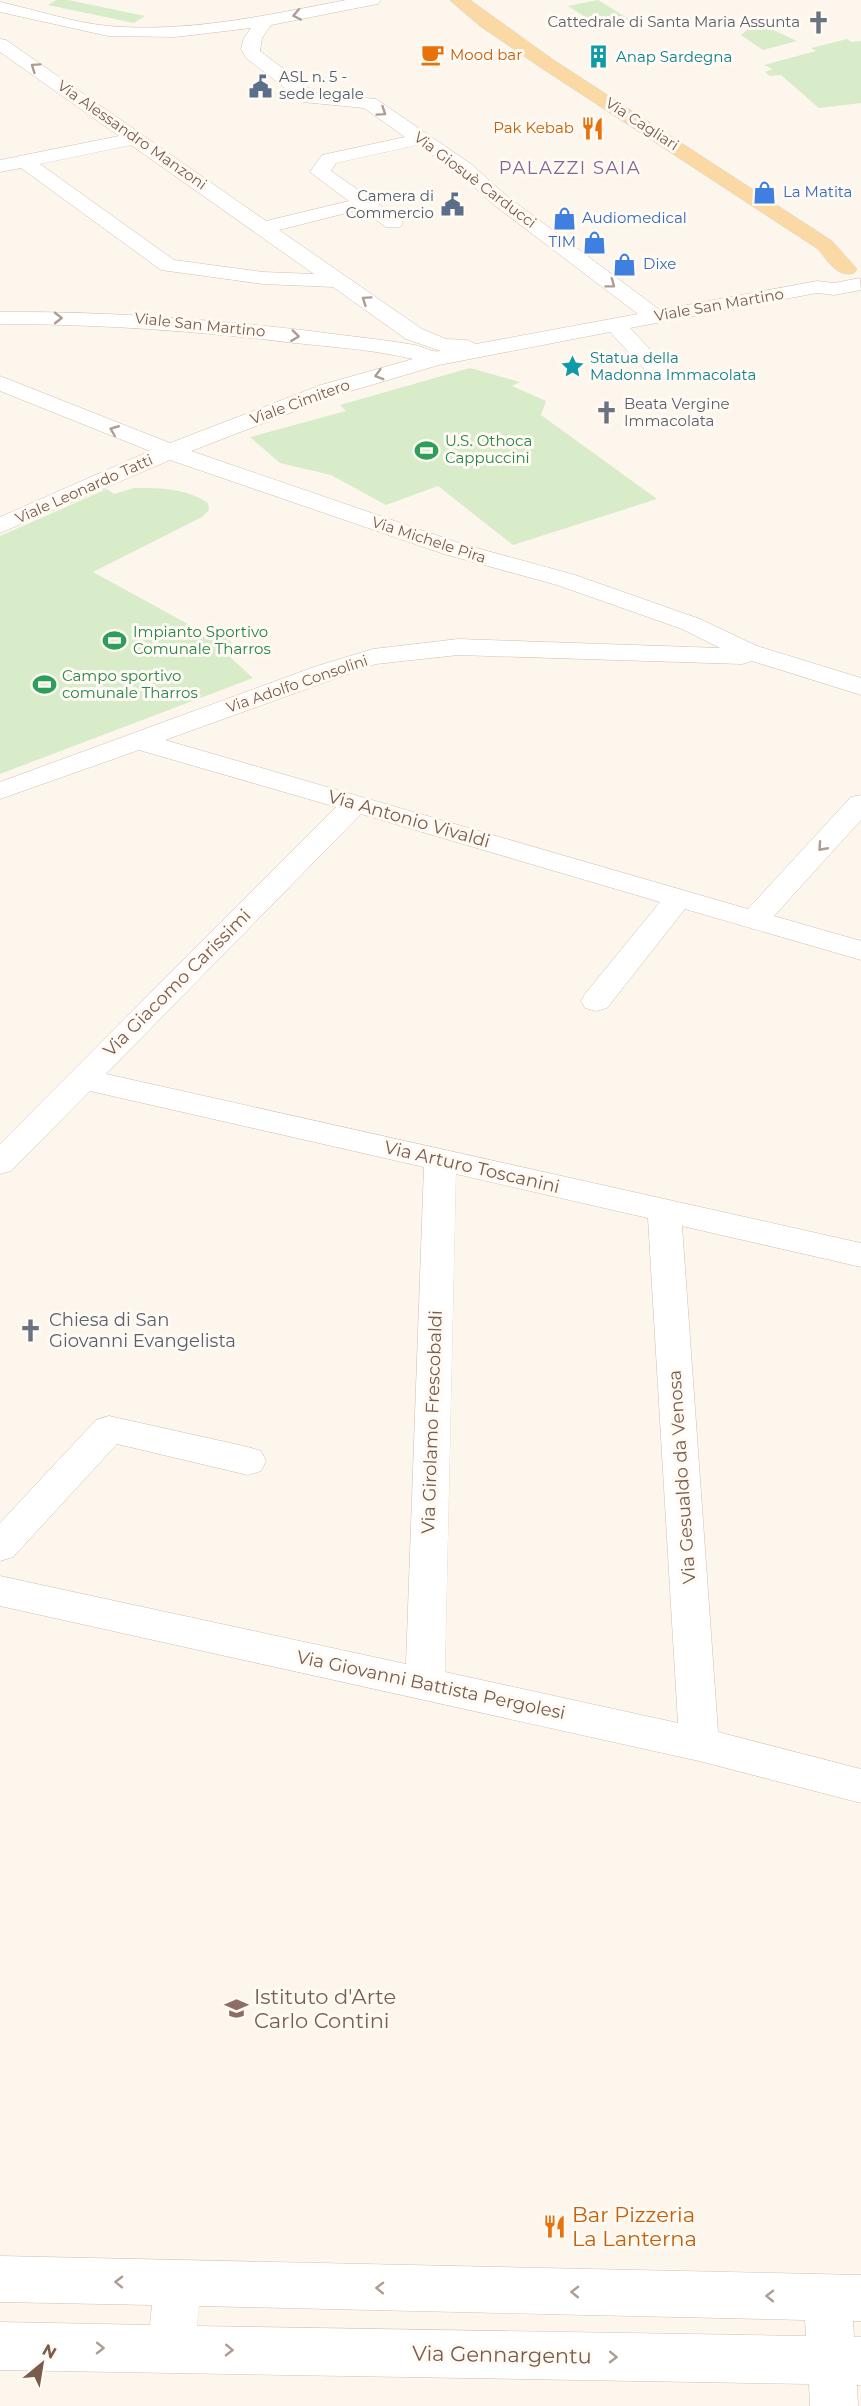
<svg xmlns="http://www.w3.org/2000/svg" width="861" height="2406" font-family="Montserrat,sans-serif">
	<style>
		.green { fill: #d8ecc9 }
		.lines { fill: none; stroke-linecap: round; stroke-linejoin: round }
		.minor-casing { stroke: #d1beb0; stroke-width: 1 }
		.major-casing { stroke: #dad1cd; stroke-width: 1 }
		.minor { fill: #fff; fill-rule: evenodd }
		.major { fill: #fbd9a5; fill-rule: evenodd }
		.oneway { stroke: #af9d94 }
		.labels { text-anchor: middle; stroke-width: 6; stroke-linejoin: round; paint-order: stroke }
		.far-worship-label { font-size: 15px; fill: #5b616d; stroke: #fffaf3; text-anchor: end }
		.far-food-label { font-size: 15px; fill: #c56008; stroke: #fffaf3; text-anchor: start }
		.far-culture-label { font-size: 15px; fill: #0d838f; stroke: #fffaf3; text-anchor: start }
		.far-service-label { font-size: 15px; fill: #4e5e75; stroke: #fffaf3; text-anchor: start }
		.far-street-label { font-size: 15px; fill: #7a5c4d; stroke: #fffaf3 }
		.far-shop-label { font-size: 15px; fill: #366cbe; stroke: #fffaf3; text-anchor: start }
		.far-leisure-label { font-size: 15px; fill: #27864d; stroke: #fffaf3; text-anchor: start }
		.far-quarter-label { font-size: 18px; letter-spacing: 1.5px; fill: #846695; stroke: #fffaf3 }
		.street-label { font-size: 18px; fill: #7a5c4d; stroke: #fffaf3 }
		.worship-label { font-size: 18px; fill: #5b616d; stroke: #fffaf3; text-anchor: start }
		.near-education-label { font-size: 21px; fill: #785e54; stroke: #fffaf3; text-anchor: start }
		.near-food-label { font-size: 21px; fill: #c56008; stroke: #fffaf3; text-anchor: start }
		.near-street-label { font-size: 21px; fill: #7a5c4d; stroke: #fffaf3 }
	</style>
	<rect width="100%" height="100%" fill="#fdf6ec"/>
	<g class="green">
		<polygon points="56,0 68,0 145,16 134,23 48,5"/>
		<polygon points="598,0 632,21 601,27 568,6"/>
		<polygon points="754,24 763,25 797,41 763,50 741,35"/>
		<polygon points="847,39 851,42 861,41 861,103 819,108 781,75 770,76 765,72 773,69 764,65 816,51 811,48"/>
		<polygon points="470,368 520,382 512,386 546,401 541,415 657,499 513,545 438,486 386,505 331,475 280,463 250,437 346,411 340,405"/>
		<path d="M134,488C161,488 185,488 208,503L209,510L202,517L93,572L197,629L221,630L238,651L230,657L253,678L0,774V536L107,489L114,494Z"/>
	</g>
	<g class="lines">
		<defs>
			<g id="minor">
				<path d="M346,0H381L378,4L372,5L271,25L262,38L260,51L315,93L376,99L471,164L508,197L660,310L817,281L834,283L860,278L861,290L834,295L817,293L630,328L673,374L670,379L662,381L654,379L610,332L439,365L337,395L191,451L462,544L575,575L700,619L757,646L861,678V695L752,661L742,664L458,655L376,664L165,740L748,909L851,797L861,795V820L774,916L861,941V960L685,909L607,1008L596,1011L585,1008L581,1001L585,994L660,902L361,814L106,1074L861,1243V1267L682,1226L718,1732L861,1769V1803L699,1761L0,1606V1576L406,1664L424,1167L90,1091L11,1171L0,1174V1144L336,807L139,750L0,799V782L317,666L373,649L458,639L720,648L682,629L557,585L444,554L170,460L0,533V517L150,451L0,391V376L170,443L321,385L413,359C375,350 334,347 295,343C197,331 99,324 0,324V312C104,311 207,319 311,331C345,336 381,339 415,345C424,347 432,353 441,351L406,339L333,287L263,284L161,270L21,168L0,172V160L119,136L0,52V39L6,40L266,221L349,201L310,172L322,155L405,137L364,108L303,102L246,58L241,49L244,38L251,28L175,37L108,36L0,12V2C36,10 71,22 108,26C188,33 268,15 346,0ZM131,145L314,274L263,272L174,260L40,164ZM418,145L457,172L494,205L638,314L476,344L467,340L446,339L422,329L279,230L354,211L357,207L386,227H400L403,223L400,219L331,171L336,163ZM456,1174L648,1218L678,1723L445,1672Z"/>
				<polygon points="109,1416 248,1447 261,1451 266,1461 261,1471 248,1475 117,1444 13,1557 0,1561 0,1523 96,1420"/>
				<path d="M0,2256L861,2275V2321H853L854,2337H861V2385H857L858,2406H810L809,2384L0,2370V2322L150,2325L152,2305L0,2302ZM199,2306L805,2320L806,2336L197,2326Z"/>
			</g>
			<path id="major" d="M450,0H470L552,59L832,241L857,269L854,273C837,278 828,261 818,249L540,67L480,26Z"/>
		</defs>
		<use href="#minor" class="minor-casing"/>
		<use href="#major" class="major-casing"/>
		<use href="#minor" class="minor"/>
		<use href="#major" class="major"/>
	</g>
	<defs><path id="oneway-chevron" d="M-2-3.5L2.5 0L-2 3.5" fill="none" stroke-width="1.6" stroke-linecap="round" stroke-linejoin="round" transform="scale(1.5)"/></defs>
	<g class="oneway">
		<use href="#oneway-chevron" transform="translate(297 15) rotate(169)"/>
		<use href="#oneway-chevron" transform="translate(35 67) rotate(-145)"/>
		<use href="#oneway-chevron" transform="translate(382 112) rotate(34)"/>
		<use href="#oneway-chevron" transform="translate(611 284) rotate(37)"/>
		<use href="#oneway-chevron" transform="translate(366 300) rotate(-145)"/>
		<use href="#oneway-chevron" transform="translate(58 318)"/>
		<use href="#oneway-chevron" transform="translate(295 336) rotate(7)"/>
		<use href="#oneway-chevron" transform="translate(379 375) rotate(164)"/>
		<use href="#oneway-chevron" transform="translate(114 430) rotate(-158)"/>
		<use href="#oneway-chevron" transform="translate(822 847) rotate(132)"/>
		<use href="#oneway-chevron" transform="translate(119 2282) rotate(-179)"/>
		<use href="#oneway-chevron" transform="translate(380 2288) rotate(-179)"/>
		<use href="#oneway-chevron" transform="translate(575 2292) rotate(-179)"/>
		<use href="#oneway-chevron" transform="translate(770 2296) rotate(-179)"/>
		<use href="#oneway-chevron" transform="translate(100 2348) rotate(1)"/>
		<use href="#oneway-chevron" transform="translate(229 2350) rotate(1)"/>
		<use href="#oneway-chevron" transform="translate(613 2357) rotate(1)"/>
	</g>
	<defs>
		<symbol id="church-bare" viewBox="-9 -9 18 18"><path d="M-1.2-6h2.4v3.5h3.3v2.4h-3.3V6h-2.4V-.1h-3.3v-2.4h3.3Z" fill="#6b7280" stroke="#fffaf3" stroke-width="2.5" paint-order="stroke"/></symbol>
		<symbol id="cafe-bare" viewBox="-9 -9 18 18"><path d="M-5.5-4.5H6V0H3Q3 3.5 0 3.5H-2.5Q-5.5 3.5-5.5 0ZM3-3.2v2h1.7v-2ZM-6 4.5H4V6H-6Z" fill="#e8710a" stroke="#fffaf3" stroke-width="2.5" paint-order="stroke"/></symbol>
		<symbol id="building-bare" viewBox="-9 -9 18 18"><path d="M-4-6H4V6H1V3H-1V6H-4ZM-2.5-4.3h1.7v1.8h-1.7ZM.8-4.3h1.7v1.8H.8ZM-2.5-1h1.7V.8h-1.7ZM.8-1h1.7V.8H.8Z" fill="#0f9aa8" stroke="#fffaf3" stroke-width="2.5" paint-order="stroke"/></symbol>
		<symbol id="civic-bare" viewBox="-9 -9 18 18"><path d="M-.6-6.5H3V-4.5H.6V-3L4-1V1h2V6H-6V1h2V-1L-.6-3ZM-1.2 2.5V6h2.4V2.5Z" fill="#5c6f8a" stroke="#fffaf3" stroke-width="2.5" paint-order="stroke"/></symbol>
		<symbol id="restaurant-bare" viewBox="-9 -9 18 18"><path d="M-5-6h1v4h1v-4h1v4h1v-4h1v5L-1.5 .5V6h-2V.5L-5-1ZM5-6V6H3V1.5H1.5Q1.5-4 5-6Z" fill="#e8710a" stroke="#fffaf3" stroke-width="2.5" paint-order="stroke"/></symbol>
		<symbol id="shop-bare" viewBox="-9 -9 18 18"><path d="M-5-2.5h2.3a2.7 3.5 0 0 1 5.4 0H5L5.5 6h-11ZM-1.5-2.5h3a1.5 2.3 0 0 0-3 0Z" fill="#3f7fe0" stroke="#fffaf3" stroke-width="2.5" paint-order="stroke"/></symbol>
		<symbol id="sight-bare" viewBox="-9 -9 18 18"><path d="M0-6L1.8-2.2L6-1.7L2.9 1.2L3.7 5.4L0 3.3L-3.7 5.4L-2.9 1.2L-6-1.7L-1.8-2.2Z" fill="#0f9aa8" stroke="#fffaf3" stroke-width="2.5" paint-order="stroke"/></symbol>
		<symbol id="stadium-bare" viewBox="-9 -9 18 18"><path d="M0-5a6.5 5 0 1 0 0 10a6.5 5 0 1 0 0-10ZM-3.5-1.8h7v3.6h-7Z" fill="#2e9e5b" stroke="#fffaf3" stroke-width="2.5" paint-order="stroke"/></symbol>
		<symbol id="school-bare" viewBox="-9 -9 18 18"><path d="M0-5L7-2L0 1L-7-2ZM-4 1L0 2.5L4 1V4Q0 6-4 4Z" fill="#8d6e63" stroke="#fffaf3" stroke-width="2.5" paint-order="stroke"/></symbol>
	</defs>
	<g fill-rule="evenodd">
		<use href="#church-bare" x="802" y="6" width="33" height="33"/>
		<use href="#cafe-bare" x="416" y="38" width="33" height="33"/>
		<use href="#building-bare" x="582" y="40" width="33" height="33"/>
		<use href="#civic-bare" x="244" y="70" width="33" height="33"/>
		<use href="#restaurant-bare" x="576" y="112" width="33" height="33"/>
		<use href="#shop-bare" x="748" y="176" width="33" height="33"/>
		<use href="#civic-bare" x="436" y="188" width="33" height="33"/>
		<use href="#shop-bare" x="548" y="202" width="33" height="33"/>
		<use href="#shop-bare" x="578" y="226" width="33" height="33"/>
		<use href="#shop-bare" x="608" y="248" width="33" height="33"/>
		<use href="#sight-bare" x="556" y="350" width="33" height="33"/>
		<use href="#church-bare" x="590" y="396" width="33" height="33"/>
		<use href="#stadium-bare" x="410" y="434" width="33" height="33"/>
		<use href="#stadium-bare" x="98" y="624" width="33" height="33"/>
		<use href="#stadium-bare" x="28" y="668" width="33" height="33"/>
		<use href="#church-bare" x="14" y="1314" width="33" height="33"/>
		<use href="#school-bare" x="220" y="1992" width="33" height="33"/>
		<use href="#restaurant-bare" x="538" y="2210" width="33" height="33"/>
	</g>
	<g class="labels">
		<g class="far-worship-label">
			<text x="800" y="27">Cattedrale di Santa Maria Assunta</text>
			<text x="624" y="409" text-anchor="start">Beata Vergine<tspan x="624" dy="17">Immacolata</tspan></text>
		</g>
		<g class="far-food-label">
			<text x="450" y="60">Mood bar</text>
			<text x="574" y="133" text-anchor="end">Pak Kebab</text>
		</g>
		<g class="far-culture-label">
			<text x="616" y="62">Anap Sardegna</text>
			<text x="590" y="363">Statua della<tspan x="590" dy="17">Madonna Immacolata</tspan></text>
		</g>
		<g class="far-service-label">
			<text x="279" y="82">ASL n. 5 -<tspan x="279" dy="17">sede legale</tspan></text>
			<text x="434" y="201" text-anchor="end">Camera di<tspan x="434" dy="17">Commercio</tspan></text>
		</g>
		<g class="far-street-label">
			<text transform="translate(642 124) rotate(33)" y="5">Via Cagliari</text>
			<text transform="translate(132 135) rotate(35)" y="5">Via Alessandro Manzoni</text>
			<text transform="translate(475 180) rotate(37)" y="5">Via Giosuè Carducci</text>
			<text transform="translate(719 305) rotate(-10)" y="5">Viale San Martino</text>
			<text transform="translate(200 325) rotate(6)" y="5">Viale San Martino</text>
			<text transform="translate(300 402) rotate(-20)" y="5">Viale Cimitero</text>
			<text transform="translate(84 489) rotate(-24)" y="5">Viale Leonardo Tatti</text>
			<text transform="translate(429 540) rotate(18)" y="5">Via Michele Pira</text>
			<text transform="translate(297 684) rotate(-19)" y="5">Via Adolfo Consolini</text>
		</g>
		<g class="far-shop-label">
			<text x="783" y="197">La Matita</text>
			<text x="582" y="223">Audiomedical</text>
			<text x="576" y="247" text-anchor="end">TIM</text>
			<text x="643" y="269">Dixe</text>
		</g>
		<g class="far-leisure-label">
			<text x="445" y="446">U.S. Othoca<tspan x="445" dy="17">Cappuccini</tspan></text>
			<text x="133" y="637">Impianto Sportivo<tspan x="133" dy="17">Comunale Tharros</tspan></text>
			<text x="62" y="681">Campo sportivo<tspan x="62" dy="17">comunale Tharros</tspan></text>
		</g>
		<g class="far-quarter-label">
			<text x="570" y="174">PALAZZI SAIA</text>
		</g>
		<g class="street-label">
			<text transform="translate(409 819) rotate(16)" y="6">Via Antonio Vivaldi</text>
			<text transform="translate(177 983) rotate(-45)" y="6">Via Giacomo Carissimi</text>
			<text transform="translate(472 1167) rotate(13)" y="6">Via Arturo Toscanini</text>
			<text transform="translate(432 1422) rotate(-88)" y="6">Via Girolamo Frescobaldi</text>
			<text transform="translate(682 1477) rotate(-94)" y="6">Via Gesualdo da Venosa</text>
			<text transform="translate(431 1685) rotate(12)" y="6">Via Giovanni Battista Pergolesi</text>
		</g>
		<g class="worship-label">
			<text x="49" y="1326">Chiesa di San<tspan x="49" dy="21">Giovanni Evangelista</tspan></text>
		</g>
		<g class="near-education-label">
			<text x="254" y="2004">Istituto d'Arte<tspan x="254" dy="24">Carlo Contini</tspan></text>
		</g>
		<g class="near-food-label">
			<text x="572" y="2222">Bar Pizzeria<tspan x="572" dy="24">La Lanterna</tspan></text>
		</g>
		<g class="near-street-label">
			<text transform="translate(502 2355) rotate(1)" y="7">Via Gennargentu</text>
		</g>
	</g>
	<g transform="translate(42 2364) rotate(30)" stroke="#fffaf3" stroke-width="4.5" paint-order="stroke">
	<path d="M0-4.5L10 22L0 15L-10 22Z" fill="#7a5c4d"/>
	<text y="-9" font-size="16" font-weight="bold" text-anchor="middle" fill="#7a5c4d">N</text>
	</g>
</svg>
